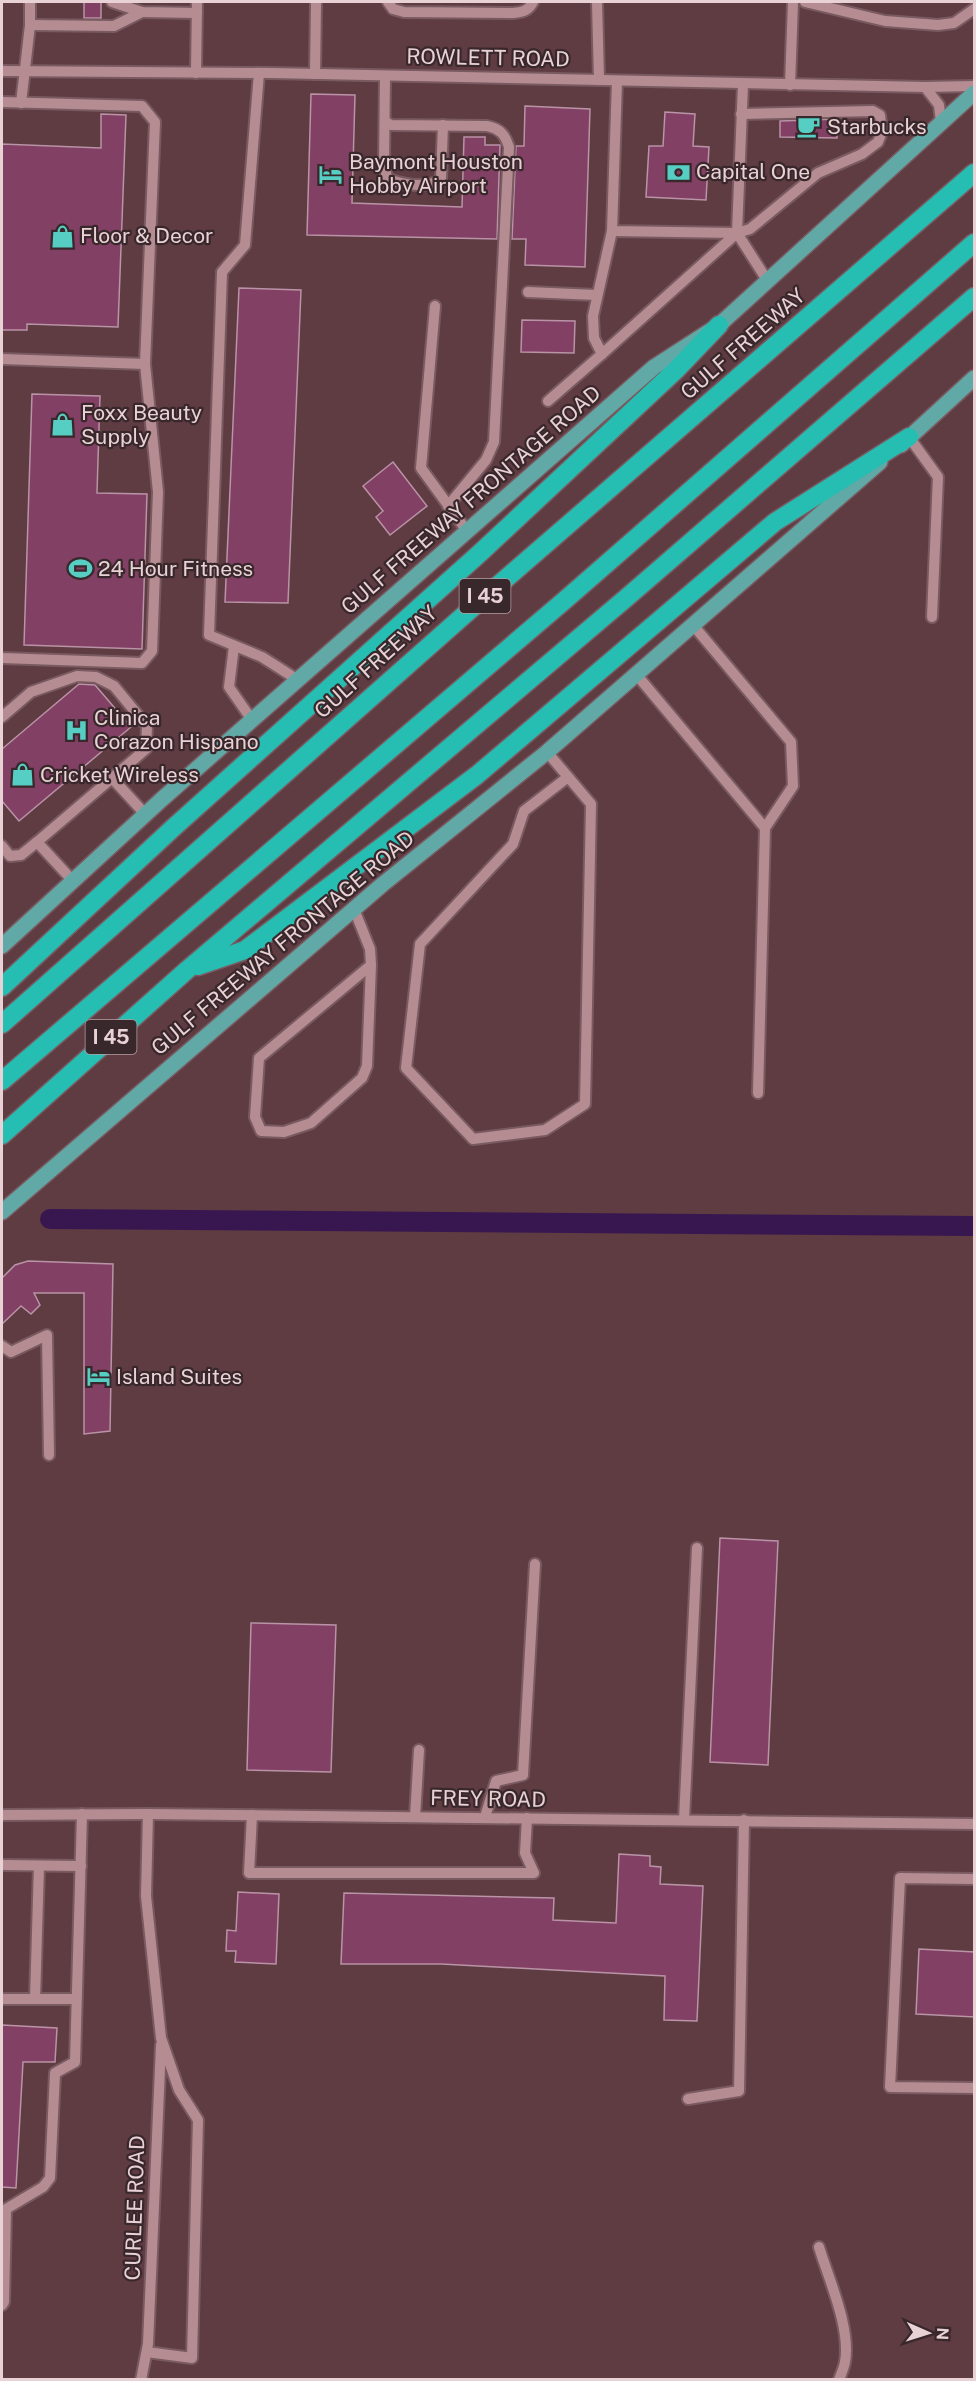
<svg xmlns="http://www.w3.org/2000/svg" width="976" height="2381" font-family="'Public Sans',sans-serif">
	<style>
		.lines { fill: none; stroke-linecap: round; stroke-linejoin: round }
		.canal { stroke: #381751; stroke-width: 20 }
		.building { fill: #834065; stroke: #b993a6; stroke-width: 1.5 }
		.minor-casing { stroke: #785a60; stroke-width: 14 }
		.major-casing { stroke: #785a60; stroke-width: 18 }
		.highway-casing { stroke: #785a60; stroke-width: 21 }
		.minor { stroke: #b68c93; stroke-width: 10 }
		.major { stroke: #60a9a6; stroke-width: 15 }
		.highway { stroke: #26bdb2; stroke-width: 18 }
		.labels { text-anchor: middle; stroke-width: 4.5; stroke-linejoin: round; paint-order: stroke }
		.shield { fill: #39282b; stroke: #b49fa3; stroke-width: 1.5 }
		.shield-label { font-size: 20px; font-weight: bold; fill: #e9d2d6 }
		.street-label { font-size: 21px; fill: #e9d2d6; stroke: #39282b }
		.poi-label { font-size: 21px; fill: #e9d2d6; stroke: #39282b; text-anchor: start }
	</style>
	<rect width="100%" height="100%" fill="#5f3b42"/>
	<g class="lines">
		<polyline class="canal" points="50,1219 974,1226"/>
	</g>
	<g class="building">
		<rect x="84" y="2" width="17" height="16"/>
		<polygon points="311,94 355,95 352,203 462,207 464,137 485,137 485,145 500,145 497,239 307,235"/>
		<polygon points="525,106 590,109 585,267 525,265 526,239 512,239 516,146 524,146"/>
		<polygon points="665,112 695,114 693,146 709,147 706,200 646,197 649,146 663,146"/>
		<polygon points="101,114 126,115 118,327 27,324 27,330 2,330 2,144 101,148"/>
		<polygon points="837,119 837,138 780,137 780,121"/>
		<polygon points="239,288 301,290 288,603 225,602"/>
		<polygon points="522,320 575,321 574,353 521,352"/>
		<polygon points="32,394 100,396 97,493 147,494 142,649 24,645"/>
		<polygon points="393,462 427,506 390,535 376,517 383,511 363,486"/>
		<polygon points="79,684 95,685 131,727 19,821 2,801 2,749"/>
		<polygon points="28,1261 113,1264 110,1431 84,1434 84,1293 34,1293 40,1305 31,1314 21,1306 2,1324 2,1278 15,1265"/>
		<polygon points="720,1538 778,1541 768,1765 710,1762"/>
		<polygon points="251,1623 336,1625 331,1772 247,1770"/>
		<polygon points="619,1854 650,1856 650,1866 661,1867 660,1884 703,1886 697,2021 664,2020 665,1976 441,1964 341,1964 344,1893 554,1898 553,1920 616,1923"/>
		<polygon points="238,1892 279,1894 276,1964 235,1962 236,1951 226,1951 227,1930 236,1931"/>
		<polygon points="919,1949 975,1952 975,2017 916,2014"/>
		<polygon points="2,2025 57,2028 55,2062 23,2062 16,2188 2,2187"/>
	</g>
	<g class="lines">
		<defs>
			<g id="minor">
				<polyline points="112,2 142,12 197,13"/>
				<path d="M388,2L393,9L404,12L513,13C523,12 528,11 533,2"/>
				<polyline points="597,2 599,80"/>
				<polyline points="805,2 885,21 938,25 954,23 974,9"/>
				<polyline points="30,25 114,26 142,12"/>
				<polyline points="2,71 271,73 925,87 974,86"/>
				<polyline points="196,73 197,2"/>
				<polyline points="259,73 245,245 222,272 209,635 262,657 298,680"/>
				<polyline points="315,74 316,2"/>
				<path d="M385,76L384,163L387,178C400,185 428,189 441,179L443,125"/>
				<polyline points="617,81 612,231 737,233 750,229 818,173 862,154 878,142 882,132 880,115 873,111 741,114"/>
				<polyline points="743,84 737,233 767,280"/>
				<polyline points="790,85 793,2"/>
				<polyline points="925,87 939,105 941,122"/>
				<polyline points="2,102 142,106 155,122 145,364 158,492 152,651 142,663 2,658"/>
				<polyline points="21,103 30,25 30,2"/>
				<path d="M386,122L391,125L487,126C501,129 505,135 509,147L494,442L486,460L448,506"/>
				<polyline points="612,231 593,316 594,338 602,354 737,233"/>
				<polyline points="528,292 596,295"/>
				<polyline points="435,306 421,468 467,531"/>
				<polyline points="2,359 145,364"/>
				<polyline points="548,401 602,354"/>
				<polyline points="909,437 938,477 932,617"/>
				<polyline points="693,625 791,742 793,786 765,828 758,1093"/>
				<polyline points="234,646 229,687 252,720"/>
				<polyline points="636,674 765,828"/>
				<polyline points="2,717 31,692 77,676 96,677 114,686 147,726 146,749 37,842 21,855 10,856 2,846"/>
				<polyline points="547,752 591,804 585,1104 545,1130 473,1139 406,1068 420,944 513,844 524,811 568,777"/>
				<polyline points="112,778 146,815"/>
				<polyline points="37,842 73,881"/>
				<polyline points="354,909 370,949 371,965 367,1066 362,1078 311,1123 284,1132 261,1131 255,1117 259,1058 371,965"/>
				<polyline points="2,1346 11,1352 47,1335 49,1455"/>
				<polyline points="2,1815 148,1814 974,1824"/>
				<polyline points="252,1815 249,1873 534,1873 525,1853 527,1818"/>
				<polyline points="415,1817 419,1750"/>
				<polyline points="485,1817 496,1781 523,1775 535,1564"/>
				<polyline points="684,1820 697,1548"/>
				<polyline points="2,1865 81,1866"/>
				<polyline points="974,1879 900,1878 890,2087 974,2088"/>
				<polyline points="2,1999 76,1999"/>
				<polyline points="35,1999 39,1866"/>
				<polyline points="688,2099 739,2091 744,1820"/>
				<path d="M819,2247C829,2280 851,2328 845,2362C844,2368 841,2374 839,2380"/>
				<polyline points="2,2305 4,2302 6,2209 43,2187 50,2178 55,2073 75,2062 82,1814"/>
				<polyline points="147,2352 192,2358 198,2120 179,2090 161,2038 146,1896 148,1814"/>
				<polyline points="141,2380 148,2344 161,2045"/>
			</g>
			<g id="major">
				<polyline points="901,445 974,378"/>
				<polyline points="2,946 161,800 654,367 719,325 974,93"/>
				<polyline points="2,1212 383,884 547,752 880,462"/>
			</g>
			<g id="highway">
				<polyline points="198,966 245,950 477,775 775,522 909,437"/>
				<polyline points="2,987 173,828 480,553 676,370 719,325"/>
				<polyline points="2,1024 480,601 974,173"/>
				<polyline points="2,1081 565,600 974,243"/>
				<polyline points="2,1135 187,970 625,599 974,297"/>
			</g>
		</defs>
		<use href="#minor" class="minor-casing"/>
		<use href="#major" class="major-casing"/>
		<use href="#highway" class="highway-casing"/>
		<use href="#minor" class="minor"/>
		<use href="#major" class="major"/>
		<use href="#highway" class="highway"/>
	</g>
	<defs>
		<symbol id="cafe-bare" viewBox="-9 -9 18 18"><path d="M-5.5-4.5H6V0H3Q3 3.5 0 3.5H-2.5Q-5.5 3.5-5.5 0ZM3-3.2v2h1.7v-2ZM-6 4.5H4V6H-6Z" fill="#56cec3" stroke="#39282b" stroke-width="2.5" paint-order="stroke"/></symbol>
		<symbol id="bank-bare" viewBox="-9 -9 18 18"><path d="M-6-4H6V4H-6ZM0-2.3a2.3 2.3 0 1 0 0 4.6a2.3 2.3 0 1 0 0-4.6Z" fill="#56cec3" stroke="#39282b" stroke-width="2.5" paint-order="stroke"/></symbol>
		<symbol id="hotel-bare" viewBox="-9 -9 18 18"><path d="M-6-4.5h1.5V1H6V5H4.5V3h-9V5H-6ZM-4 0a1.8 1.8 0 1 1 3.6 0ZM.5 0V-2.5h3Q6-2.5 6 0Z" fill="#56cec3" stroke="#39282b" stroke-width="2.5" paint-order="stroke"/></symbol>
		<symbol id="shop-bare" viewBox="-9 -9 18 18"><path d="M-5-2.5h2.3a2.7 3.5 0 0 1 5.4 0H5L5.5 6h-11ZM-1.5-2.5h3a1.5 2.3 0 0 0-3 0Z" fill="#56cec3" stroke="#39282b" stroke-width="2.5" paint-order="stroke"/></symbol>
		<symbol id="stadium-bare" viewBox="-9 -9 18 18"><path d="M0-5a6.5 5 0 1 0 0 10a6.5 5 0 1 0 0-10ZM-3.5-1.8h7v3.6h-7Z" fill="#56cec3" stroke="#39282b" stroke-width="2.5" paint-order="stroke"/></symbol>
		<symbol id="hospital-bare" viewBox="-9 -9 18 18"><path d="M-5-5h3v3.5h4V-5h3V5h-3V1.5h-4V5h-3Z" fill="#56cec3" stroke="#39282b" stroke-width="2.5" paint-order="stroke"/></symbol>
	</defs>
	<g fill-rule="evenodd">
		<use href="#cafe-bare" x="792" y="110" width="33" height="33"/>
		<use href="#bank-bare" x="662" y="156" width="33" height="33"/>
		<use href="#hotel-bare" x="314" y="158" width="33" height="33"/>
		<use href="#shop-bare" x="46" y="220" width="33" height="33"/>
		<use href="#shop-bare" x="46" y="408" width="33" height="33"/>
		<use href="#stadium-bare" x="64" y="552" width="33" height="33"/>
		<use href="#hospital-bare" x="60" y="714" width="33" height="33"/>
		<use href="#shop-bare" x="6" y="758" width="33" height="33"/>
		<use href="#hotel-bare" x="82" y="1360" width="33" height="33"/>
	</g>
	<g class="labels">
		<g class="shield">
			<rect x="459.5" y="579" width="51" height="34" rx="4.5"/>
			<rect x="85.5" y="1020" width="51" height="34" rx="4.5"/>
		</g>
		<g class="shield-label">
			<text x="485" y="603">I 45</text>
			<text x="111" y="1044">I 45</text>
		</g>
		<g class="street-label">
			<text transform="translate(488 58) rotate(1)" y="7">ROWLETT ROAD</text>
			<text transform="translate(743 344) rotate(-41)" y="7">GULF FREEWAY</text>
			<text transform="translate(471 500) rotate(-41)" y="7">GULF FREEWAY FRONTAGE ROAD</text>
			<text transform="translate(376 662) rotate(-42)" y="7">GULF FREEWAY</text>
			<text transform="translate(283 943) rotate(-40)" y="7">GULF FREEWAY FRONTAGE ROAD</text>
			<text transform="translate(488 1799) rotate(1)" y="7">FREY ROAD</text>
			<text transform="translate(135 2208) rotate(-88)" y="7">CURLEE ROAD</text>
		</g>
		<g class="poi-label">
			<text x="827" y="134">Starbucks</text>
			<text x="349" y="169">Baymont Houston<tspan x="349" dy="24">Hobby Airport</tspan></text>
			<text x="696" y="179">Capital One</text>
			<text x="80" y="243">Floor &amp; Decor</text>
			<text x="81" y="420">Foxx Beauty<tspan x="81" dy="24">Supply</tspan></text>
			<text x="98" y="576">24 Hour Fitness</text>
			<text x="94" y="725">Clinica<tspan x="94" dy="24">Corazon Hispano</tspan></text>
			<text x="40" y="782">Cricket Wireless</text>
			<text x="116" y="1384">Island Suites</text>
		</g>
	</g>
	<rect width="976" height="2381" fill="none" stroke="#e9d2d6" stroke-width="6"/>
	<g transform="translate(928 2333) rotate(93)" stroke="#39282b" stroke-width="4.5" paint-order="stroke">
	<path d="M0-4.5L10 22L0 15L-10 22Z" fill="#e9d2d6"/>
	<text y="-9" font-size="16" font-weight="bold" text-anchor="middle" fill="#e9d2d6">N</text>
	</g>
</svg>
